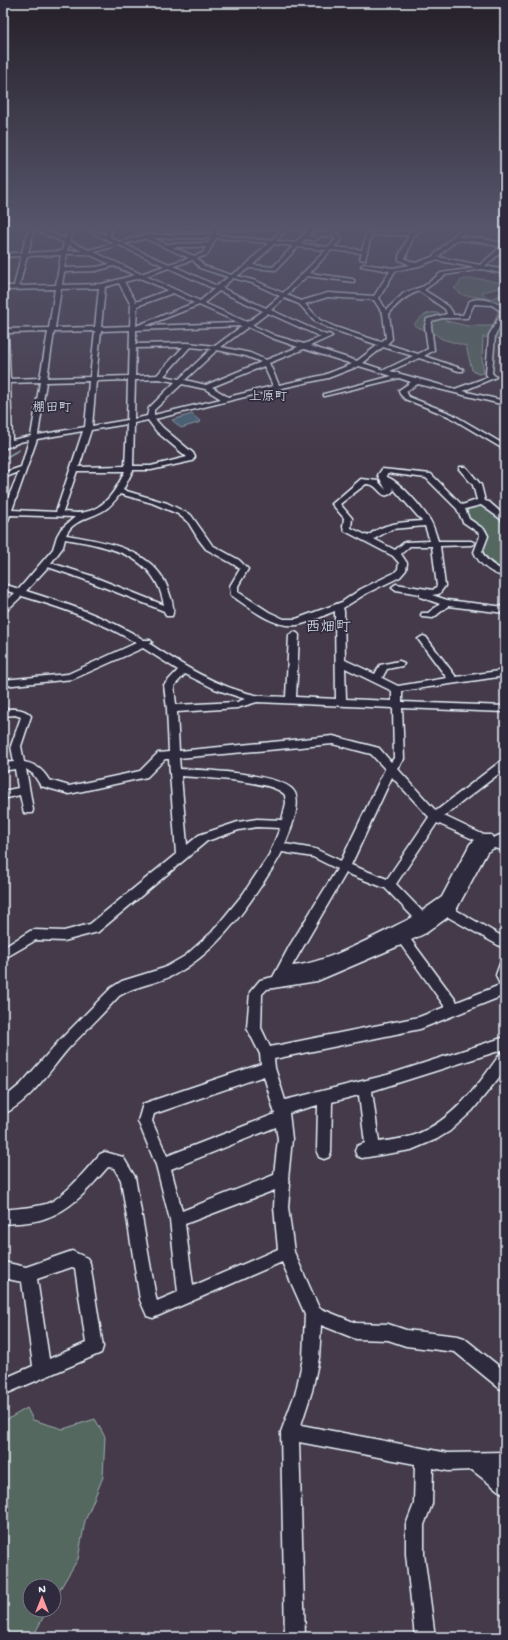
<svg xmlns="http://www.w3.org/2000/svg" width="508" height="1640" font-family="'Gochi Hand','Klee One',sans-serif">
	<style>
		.green { fill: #556861; stroke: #9eacac }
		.water { fill: #4a6274; stroke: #899ba9 }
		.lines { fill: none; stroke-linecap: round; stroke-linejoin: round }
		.stream { stroke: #899ba9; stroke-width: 2 }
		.minor-casing { stroke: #e8f1f8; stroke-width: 3 }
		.minor { fill: #2f2a3d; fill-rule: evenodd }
		.labels { text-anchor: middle; stroke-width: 3.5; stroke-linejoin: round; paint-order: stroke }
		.far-quarter-label { font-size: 13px; fill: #e8f1f8; stroke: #2f2a3d }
		.quarter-label { font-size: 15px; fill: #e8f1f8; stroke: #2f2a3d }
	</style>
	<rect width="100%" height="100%" fill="#443a4a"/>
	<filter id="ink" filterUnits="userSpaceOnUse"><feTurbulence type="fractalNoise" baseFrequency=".025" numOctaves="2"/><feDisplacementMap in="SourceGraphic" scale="8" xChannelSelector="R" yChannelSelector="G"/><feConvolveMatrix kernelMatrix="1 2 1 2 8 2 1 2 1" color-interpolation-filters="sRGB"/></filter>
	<g filter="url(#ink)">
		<g class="green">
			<path d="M465,279H483L501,283L502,285L499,288L482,292C491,304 495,295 505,294V339L483,337L482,359L484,373L478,374L472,370L466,346L442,339L435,334L415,326L414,324C423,315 429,310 441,314L446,321L468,326H493L499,309L483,303L478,297C465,294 467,300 454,288L459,284L460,281Z"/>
			<path d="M477,503L486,507L505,523V572C499,569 483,561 483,553C482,548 487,540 488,534L473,523L467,515L468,507Z"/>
			<polygon points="27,1408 33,1420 63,1429 95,1419 105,1437 103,1477 85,1521 78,1559 54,1599 54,1586 30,1586 30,1610 47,1610 33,1637 3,1637 3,1422"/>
		</g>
		<polygon class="water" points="192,414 201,422 181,428 172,420"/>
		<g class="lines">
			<polyline class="stream" points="3,459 19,450"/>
			<defs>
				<g id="minor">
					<path d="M28,225H34L65,239L68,225H73L70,241L89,250L114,243L76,225H81L105,235L109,225H113L110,237L120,242L144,235L212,234V230L139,229L138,228L141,226L338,225L333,228L341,240L334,247L362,250L367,233L412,231L421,226L431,225L419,231L413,237L405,259L416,263L432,257L465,225H471L459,237L481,238L505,244V249L485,266L505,270V274L482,269L445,275L424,290C431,295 453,306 453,315H463C465,312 467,303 470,301C479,296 499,302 505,308V317L495,335L492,373L496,377L463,391L505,401V405L418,384L406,391L409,397L452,414L505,445V450L448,416L405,399L400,394L399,390L411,382L399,378L324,396V394L392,376L359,366L328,378L277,389L155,419L163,428L193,453L195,457L192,461L151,470H133L123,490L167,503L191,515L212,545L239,560L248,569L238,586V592L269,612L284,619H296L342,602L361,589L394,573L398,569L399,563L393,556L345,531L343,527L344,518L332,504L361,479L378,481L386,490L378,475L382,469L431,474L462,505L477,500L473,485L459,469L460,467H466L481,485L485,501L489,502L505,516V522L481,505L465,509L469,519L485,530L488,536L482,552C487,562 495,567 505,571V577C491,573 480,566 474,552L480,536L479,533L463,522L457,509L426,478L387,473V477C400,482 419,504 427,516C433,523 435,532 438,541H471L475,543L471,545L440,546L445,586L439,594L432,595L447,600L505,607V613L448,606L433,618L422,617L421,615L422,613H428L440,604L420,597V594L396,590L392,587L396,584L433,590L437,586L432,546H410L401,554L407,563L406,570L400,577L367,593L343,608L344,611L345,660L375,674L380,665L399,661L402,662L404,664L402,666L387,669L382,678L398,686L447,678L418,639L423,636L426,637L456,677L505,670V676L402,691V702L505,706V712L402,708L404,759L397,768L436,811L501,761L505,760V769L444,816L484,835H491L493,838L505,833V851L494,848L487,852L456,910L505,938V949L448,917L426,933L411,940L457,1002L500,985L496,975L501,961L505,960V995L420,1029L274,1059L275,1068L285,1100L387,1075L505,1037V1049L372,1091L379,1142C391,1140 404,1139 415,1135C453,1120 478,1086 500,1054L505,1052V1069L501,1075L472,1111L450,1131L437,1139L411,1150L362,1158L357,1156L355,1151L357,1146L365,1143L359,1095L332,1102L331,1152L329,1157L324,1159L319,1157L317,1152L318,1105L289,1113L292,1139L288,1179L290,1184L288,1207L294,1252L319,1308L356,1323L388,1324L406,1330L458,1336L464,1338L505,1371V1390L499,1388L455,1352L406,1346L388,1340L356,1339L321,1325L319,1358L312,1391L301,1425L448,1453L505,1452V1470H500L505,1474V1494L499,1491L472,1470L448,1471L433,1468L432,1504L424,1525V1554L435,1637H415L406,1554V1525L414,1504L415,1464L299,1442L305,1637H285L281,1432L296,1391L303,1358L305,1314L282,1262L153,1318L147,1316L140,1300L121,1180L114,1168L108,1167C90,1187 73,1209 46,1218C33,1223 17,1223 3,1224V1210C17,1208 32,1208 46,1204C66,1197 86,1169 100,1154L105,1152L123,1157L135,1177L156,1298L157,1301L178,1292L170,1220L156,1165L138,1121L143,1104L148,1102L261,1064L260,1054L247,1028L250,992L260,980L273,977L290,945L337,869L313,857L282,852C277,863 269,873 263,883C239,919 212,955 174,975C156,984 136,985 119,996C103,1014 85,1031 68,1049C50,1070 29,1103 3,1114V1099L21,1084L59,1041L111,988L122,981L164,968L185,956L212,932L243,894L269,855L280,828L257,827L239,830L207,841L98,932L64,941L36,940L3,959V948L30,931L34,930L64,931L90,924L176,854L169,759H165L147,777L69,794L41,786L33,774L26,769L33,810L32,813H24L20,795L3,799V791L18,788L15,769L3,771V763L14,762L11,746L21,717L15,715L3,716V710C12,708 25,708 31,716L21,746L24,762C36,764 43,770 49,780L69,786L140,771L158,753L169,752L167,709L164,685L178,670L143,648L73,679L3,686V680L68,674L136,643C101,621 62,608 22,596L6,611L3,612V604L15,593L3,590V584L19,589L53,549L57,536L61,529L75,517L10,515L7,523L3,525V510L19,472L3,478V473L21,467L29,440L20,442L3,449V444L6,443L4,440L3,329L49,328L55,289L3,290V286H14L21,256L3,257V253H22L29,226ZM34,229L64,243L62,251L28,253ZM217,229H282L271,241L217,235ZM287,229H309L295,243L276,241ZM315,229H328L331,232L318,233L313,237L308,236ZM371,235H409L399,256V260L410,265L393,268L364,264L361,266L390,271L374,296L328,293L301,301L287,295L307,276L354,282V280L352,279L310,273L331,250L362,253L360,259L365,260ZM321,236H333L335,240L329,247L301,244L305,239L314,241ZM153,238H211L208,243L166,244ZM216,238L268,243L244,267L231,275L204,266L197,258L207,255ZM144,239H146L189,258L169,264L124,244ZM456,240L481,242L501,247L480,265L438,257ZM274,244L293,246L273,267L253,265ZM69,245L82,251H67ZM119,245L164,266L141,274L94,252ZM172,247H206L203,253L194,256ZM298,247L326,250L283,293L256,281L237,276L249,268L276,270ZM67,254H88L110,264L96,267L64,268ZM61,255L56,285L19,286L27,256ZM193,260L200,268L228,277L217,286L174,266ZM435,260L476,268L441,273L424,286L404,293L386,310L379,298L395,271L419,266ZM114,266L135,275L102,284L62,285L64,272L96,271ZM169,268L214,289L200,301L146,276ZM140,278L168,290L136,302L124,282ZM233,278L252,283L280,296L266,308L222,288ZM119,283L131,305L130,326L101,327L105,287ZM99,288L95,327L55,328L61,289ZM219,291L263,311L247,322L204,303ZM419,291L445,309L447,314L427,319L425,326L428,349L418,354L387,344L392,339L389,314C397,303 406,296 419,291ZM173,293L194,303L136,326L137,306ZM328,297L374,300L383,314L386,338L381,342L335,327L320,320L305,304ZM284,298L299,304L316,322L331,329L378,345L357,361L310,346L332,336L329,334L326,335L271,310ZM474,304L492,305L502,312L489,335L486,374L488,377L455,389L390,371L419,358L459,371H463V369L424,356L434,350L431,326L432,321L442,318H467ZM199,305L239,323L145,326ZM268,313L321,337L304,344L276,336L252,325ZM242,326L215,346L188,343L136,344V330ZM248,327L272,338L298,347L266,360L250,353L221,347ZM130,330L129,376L96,377L101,331ZM95,331L90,377L47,378L54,332ZM48,332L40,378L10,379L8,333ZM183,347L157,375L135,376L136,348ZM190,347L211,349L179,379L164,376ZM383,347L413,356L384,370L363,363ZM304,349L352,364L324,375L279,385L269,363ZM217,350L246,356L261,362L206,385L185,380ZM264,366L273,386L228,397L212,387ZM159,379L175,382L149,408L147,416L134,419L135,380ZM128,380L127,420L92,426L96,381ZM89,381L85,427L38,435L46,382ZM40,382L31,436L12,440L10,383ZM182,384L205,389L221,399L154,415V410ZM148,420L157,432L187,457L151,466H133L134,423ZM127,424L125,466L79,467L91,430ZM83,431L56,512L12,510L37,439ZM77,471H125C117,488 106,508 85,512C79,514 70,512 63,512ZM366,484C368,484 370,484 372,485C381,489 383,503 394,490L392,487L422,521C403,522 383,523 368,536L351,528L352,518L340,504ZM120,494L152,503L178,514L188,522L199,540L206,549L233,564L240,569L230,586L231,595C250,608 273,628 297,625C310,623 324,615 335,611L336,699L296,697L299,635L297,633L294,632L289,635L286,697C276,696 265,697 255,695C217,687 182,665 150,644L152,642L150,640H144C107,617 68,604 26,591L48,567L83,579L164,611L166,616H172C175,610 172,601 170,595C159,550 105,541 66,535C72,521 89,518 101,512C109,508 115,501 120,494ZM425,526L430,541L405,542L395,550L374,539L392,529ZM65,539C107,546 156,554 164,605L89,575L51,563L63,547ZM345,668L392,691V701L346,699ZM185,674L215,689L245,699L237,702L176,705L174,686ZM257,702L393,708L394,758L391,762L379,748L333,736L179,751L177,712L237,708ZM333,744L371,754L385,769L341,861L315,849L285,844C290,831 301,807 295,793C286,773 202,770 180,769L179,758ZM181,776C202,778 273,780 285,795L286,803L282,820L257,819L238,822L199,835L187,845ZM392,777L429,817L387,879L351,865ZM437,823L475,840L470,844L442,897L422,911L396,884ZM346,873L385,888L413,917C379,934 328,963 292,966ZM401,945L445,1007L419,1017L270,1047L261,1028L262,994L267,989L317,981ZM264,1076L275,1114L167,1156L152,1121L154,1114ZM276,1127L278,1139L274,1175L182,1211L171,1169ZM275,1190L274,1207L278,1249L193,1286L185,1224Z"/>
					<polygon points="502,488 505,488 505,495 501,493"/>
					<path d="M72,1251L87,1258L90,1263L103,1347L101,1353L3,1395V1379L33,1366L22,1282L3,1278V1262L26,1267ZM72,1267L75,1268L86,1343L49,1359L37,1279Z"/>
				</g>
			</defs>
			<use href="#minor" class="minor-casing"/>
			<use href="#minor" class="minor"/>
		</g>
	</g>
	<linearGradient id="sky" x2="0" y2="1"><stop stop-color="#252029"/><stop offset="0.5" stop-color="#56556b"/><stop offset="1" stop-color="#56556b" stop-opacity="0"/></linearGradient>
	<rect width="508" height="454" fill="url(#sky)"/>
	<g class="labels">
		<g class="far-quarter-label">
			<text x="268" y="400">上原町</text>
			<text x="52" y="411">棚田町</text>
		</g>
		<g class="quarter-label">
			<text x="328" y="631">西畑町</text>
		</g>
	</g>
	<rect width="508" height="1640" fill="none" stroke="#2f2a3d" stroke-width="16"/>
	<rect x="8" y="8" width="492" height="1624" fill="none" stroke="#e8f1f8" stroke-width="1.5" filter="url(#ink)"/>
	<g transform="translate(42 1598)"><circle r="19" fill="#2f2a3d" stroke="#797a88"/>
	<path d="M0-3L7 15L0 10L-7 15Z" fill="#ff9aa2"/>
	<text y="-6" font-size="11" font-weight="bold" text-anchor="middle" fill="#e8f1f8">N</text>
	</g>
</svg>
